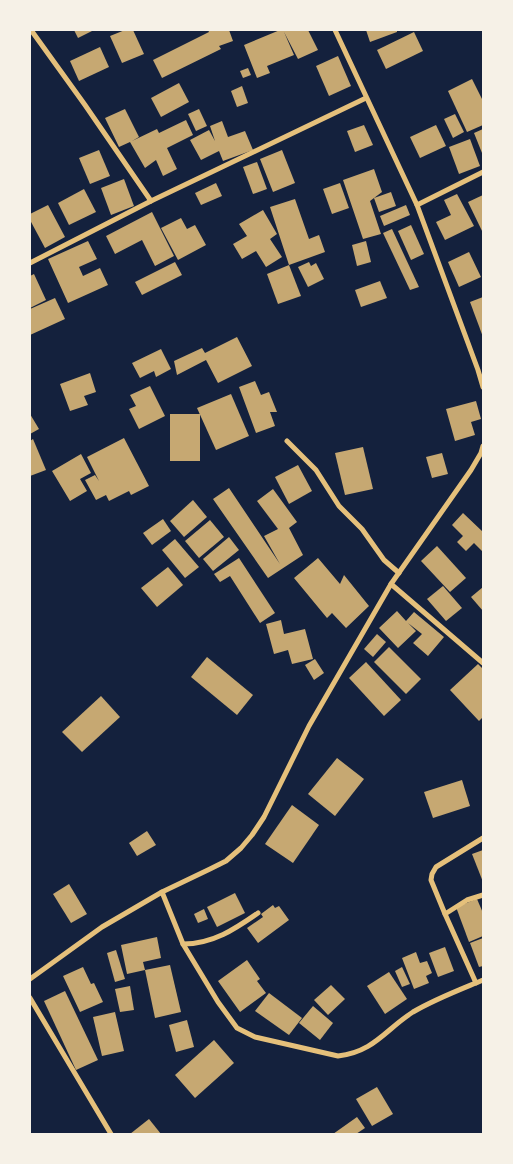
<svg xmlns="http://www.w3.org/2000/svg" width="513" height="1164" font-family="Barlow,sans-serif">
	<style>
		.building { fill: #c6a872 }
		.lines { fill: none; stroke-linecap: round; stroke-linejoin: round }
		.minor { stroke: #e5c07b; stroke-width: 5 }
	</style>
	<rect width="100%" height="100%" fill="#14213d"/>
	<g class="building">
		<polygon points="74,30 94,30 78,38"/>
		<polygon points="125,30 133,30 144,54 122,63 110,36"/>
		<polygon points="208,30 229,30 233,41 219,46 221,49 162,78 153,60 209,32"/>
		<polygon points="280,30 308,30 318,50 298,59 284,32 294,55 267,66 270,73 257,78 244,45"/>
		<polygon points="366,30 397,30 397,32 370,42"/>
		<polygon points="414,32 423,51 386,69 377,50"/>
		<polygon points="100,47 109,67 79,81 70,61"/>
		<polygon points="338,56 351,86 329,96 316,66"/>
		<polygon points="248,68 251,75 243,78 240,71"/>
		<polygon points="472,79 483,101 483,125 467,132 448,91"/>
		<polygon points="179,83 189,102 161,117 151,98"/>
		<polygon points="242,86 248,103 237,107 231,91"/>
		<polygon points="125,109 139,137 132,141 157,129 159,133 186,120 193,135 167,148 177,169 163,176 156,160 145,168 130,142 119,147 105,118"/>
		<polygon points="199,109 207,126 196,131 188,114"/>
		<polygon points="455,114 464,132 453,138 444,119"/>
		<polygon points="222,121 228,137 245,131 253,150 223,161 219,151 201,160 190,140 209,130 215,141 210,126"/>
		<polygon points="364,125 373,145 355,152 347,131"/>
		<polygon points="436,125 446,146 420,158 410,137"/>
		<polygon points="483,129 483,152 482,153 474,133"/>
		<polygon points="470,139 480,166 459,174 449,147"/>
		<polygon points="99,150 110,176 90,184 79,158"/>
		<polygon points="282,150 295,183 273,192 260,159"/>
		<polygon points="257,162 267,189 253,194 243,167"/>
		<polygon points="374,169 382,192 374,198 391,192 396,206 379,212 374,198 370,201 381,234 363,239 343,180"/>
		<polygon points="124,179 134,206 111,215 101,188"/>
		<polygon points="216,183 222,196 201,205 195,193"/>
		<polygon points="340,183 349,208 332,214 323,189"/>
		<polygon points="84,189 96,212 69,225 58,203"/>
		<polygon points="457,194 474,226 445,240 436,222 451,215 444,200"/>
		<polygon points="483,195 483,233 468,202"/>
		<polygon points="295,199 309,239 319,235 325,252 289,265 270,207"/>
		<polygon points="48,205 65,237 45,248 30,220 30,214"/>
		<polygon points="406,205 410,215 384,226 380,216"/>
		<polygon points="263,210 277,234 270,239 282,257 266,267 256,251 242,259 233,244 247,236 239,224"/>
		<polygon points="152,212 174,256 155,266 142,240 115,254 106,236"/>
		<polygon points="181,218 187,229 195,225 206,245 178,260 161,228"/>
		<polygon points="411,225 424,254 411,260 398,231"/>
		<polygon points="392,229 419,287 410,290 383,233"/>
		<polygon points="88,241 97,259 79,267 83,276 100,268 108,285 68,303 48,259"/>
		<polygon points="366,241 371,262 357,266 352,245"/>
		<polygon points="469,252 481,277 459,287 448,262"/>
		<polygon points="175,262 182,275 142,295 135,282"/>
		<polygon points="309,262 311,266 316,263 324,279 308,287 298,267"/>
		<polygon points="289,265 301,296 278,304 267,274"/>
		<polygon points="34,274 46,300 30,308 30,276"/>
		<polygon points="380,281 387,298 361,307 355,290"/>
		<polygon points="483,297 483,337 470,302"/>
		<polygon points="55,298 65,319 30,335 30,309"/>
		<polygon points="237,337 252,366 218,383 206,360 177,375 174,361 202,348 205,353"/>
		<polygon points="161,349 171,369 156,377 154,371 140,378 132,363"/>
		<polygon points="90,373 96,392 84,396 88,405 70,411 60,384"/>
		<polygon points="255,381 261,395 269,392 277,412 270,412 275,426 256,433 239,387"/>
		<polygon points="150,386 165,416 139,429 129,409 136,406 130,395"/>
		<polygon points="231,394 249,436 216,450 197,408"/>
		<polygon points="476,401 481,419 471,422 475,435 455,441 446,409"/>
		<polygon points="30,414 39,429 30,434"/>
		<rect x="170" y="414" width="30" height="47"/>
		<polygon points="124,438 149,486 131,495 129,491 109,501 106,495 96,500 85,480 95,475 99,481 87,457"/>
		<polygon points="33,439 46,470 30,476 30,441"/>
		<polygon points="363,447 373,489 345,495 335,453"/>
		<polygon points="442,453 448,474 432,478 426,457"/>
		<polygon points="81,454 91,473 80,479 87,491 70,501 52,471"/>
		<polygon points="298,465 312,491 289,504 275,477"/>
		<polygon points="229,488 280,564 264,536 278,529 257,501 273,489 297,522 289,528 303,555 268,578 213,499"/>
		<polygon points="193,500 207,517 184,537 170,521"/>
		<polygon points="463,513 483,532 483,552 474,543 466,551 457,542 463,536 452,525"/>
		<polygon points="163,519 171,531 152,545 143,533"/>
		<polygon points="210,520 224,537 199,558 185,541"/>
		<polygon points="229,537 239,550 213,571 203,559"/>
		<polygon points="175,539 199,567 185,578 162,550"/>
		<polygon points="437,546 466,578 450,592 421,561"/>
		<polygon points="239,558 275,613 260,623 230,576 220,582 214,574"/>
		<polygon points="318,558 340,584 344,575 369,606 346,628 332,613 327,618 294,578"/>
		<polygon points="168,567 183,585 157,607 141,588"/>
		<polygon points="443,586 462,608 446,621 427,599"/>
		<polygon points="483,587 483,611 471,597"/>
		<polygon points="397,611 406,621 414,612 444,637 428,656 413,643 422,634 408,623 416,631 398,648 379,628"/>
		<polygon points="281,620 284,634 305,629 313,659 292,664 288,650 274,654 266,624"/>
		<polygon points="377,634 386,642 373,657 364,649"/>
		<polygon points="389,647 421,679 406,694 374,662"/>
		<polygon points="207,657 253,695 237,715 191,677"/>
		<polygon points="315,659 324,673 314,680 305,665"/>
		<polygon points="366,662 401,700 384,716 349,678"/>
		<polygon points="478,664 483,669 483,717 479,721 450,690"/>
		<polygon points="101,696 120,717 82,752 62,732"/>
		<polygon points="337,758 364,779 335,816 308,794"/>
		<polygon points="462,780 470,806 433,818 424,792"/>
		<polygon points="292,805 319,825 293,863 265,844"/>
		<polygon points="147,831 156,845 137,856 129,843"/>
		<polygon points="483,850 483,882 472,854"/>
		<polygon points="69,884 87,914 71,923 53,894"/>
		<polygon points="235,893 245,913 217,927 207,907"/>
		<polygon points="477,899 483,913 483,936 469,942 456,907"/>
		<polygon points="273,905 275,908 279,906 289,920 258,943 247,928 263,917 261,914"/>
		<polygon points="204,909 208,919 198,923 194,914"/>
		<polygon points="157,937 161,958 143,962 145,970 127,974 121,945"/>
		<polygon points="483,938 483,966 479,967 470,943"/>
		<polygon points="445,947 454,971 438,977 429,953"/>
		<polygon points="116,950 125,979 115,982 107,953"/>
		<polygon points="416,952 420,963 427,961 432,973 426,976 429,983 414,989 402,958"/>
		<polygon points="247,960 260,979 257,981 266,993 240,1012 218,981"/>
		<polygon points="170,965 181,1012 155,1018 145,970"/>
		<polygon points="83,967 91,984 94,983 103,1002 80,1012 63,976"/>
		<polygon points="402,967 410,984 402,987 395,971"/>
		<polygon points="389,972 407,999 385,1014 367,986"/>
		<polygon points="331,985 345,999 328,1015 314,1000"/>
		<polygon points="130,986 134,1010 120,1012 115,989"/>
		<polygon points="65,991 98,1060 76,1070 44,1001"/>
		<polygon points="269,993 302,1018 289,1035 255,1011"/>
		<polygon points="313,1006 333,1023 320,1040 299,1023"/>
		<polygon points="115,1012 124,1051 102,1056 93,1017"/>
		<polygon points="187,1020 194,1047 176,1052 169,1025"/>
		<polygon points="214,1040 234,1063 195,1098 175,1075"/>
		<polygon points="377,1087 393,1114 372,1126 356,1099"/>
		<polygon points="357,1117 365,1128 356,1134 333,1134"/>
		<polygon points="149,1119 161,1134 130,1134"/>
	</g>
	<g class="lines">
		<g class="minor">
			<polyline points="31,30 85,105 151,201"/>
			<polyline points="335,30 417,205 478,370 483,387"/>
			<polyline points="417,205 483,172"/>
			<polyline points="30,263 151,201 366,98"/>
			<polyline points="287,441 316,470 339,506 362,529 384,560 399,573"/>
			<polyline points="391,584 483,663"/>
			<path d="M162,892L183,944L218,1002L237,1028L255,1037L338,1056C374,1052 386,1029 413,1012C435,999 459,990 483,980"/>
			<polyline points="445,914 431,880 432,874 436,867 483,838"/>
			<path d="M183,944C213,944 235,929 258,913"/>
			<polyline points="30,979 102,927 162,892 210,869 226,861 241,848 252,835 264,817 309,726 391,584 471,470 481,453 483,446"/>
			<polyline points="476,983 445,914 467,900 483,895"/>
			<polyline points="30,998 111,1134"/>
		</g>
	</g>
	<rect width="513" height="1164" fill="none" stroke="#f6f1e7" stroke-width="62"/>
</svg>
